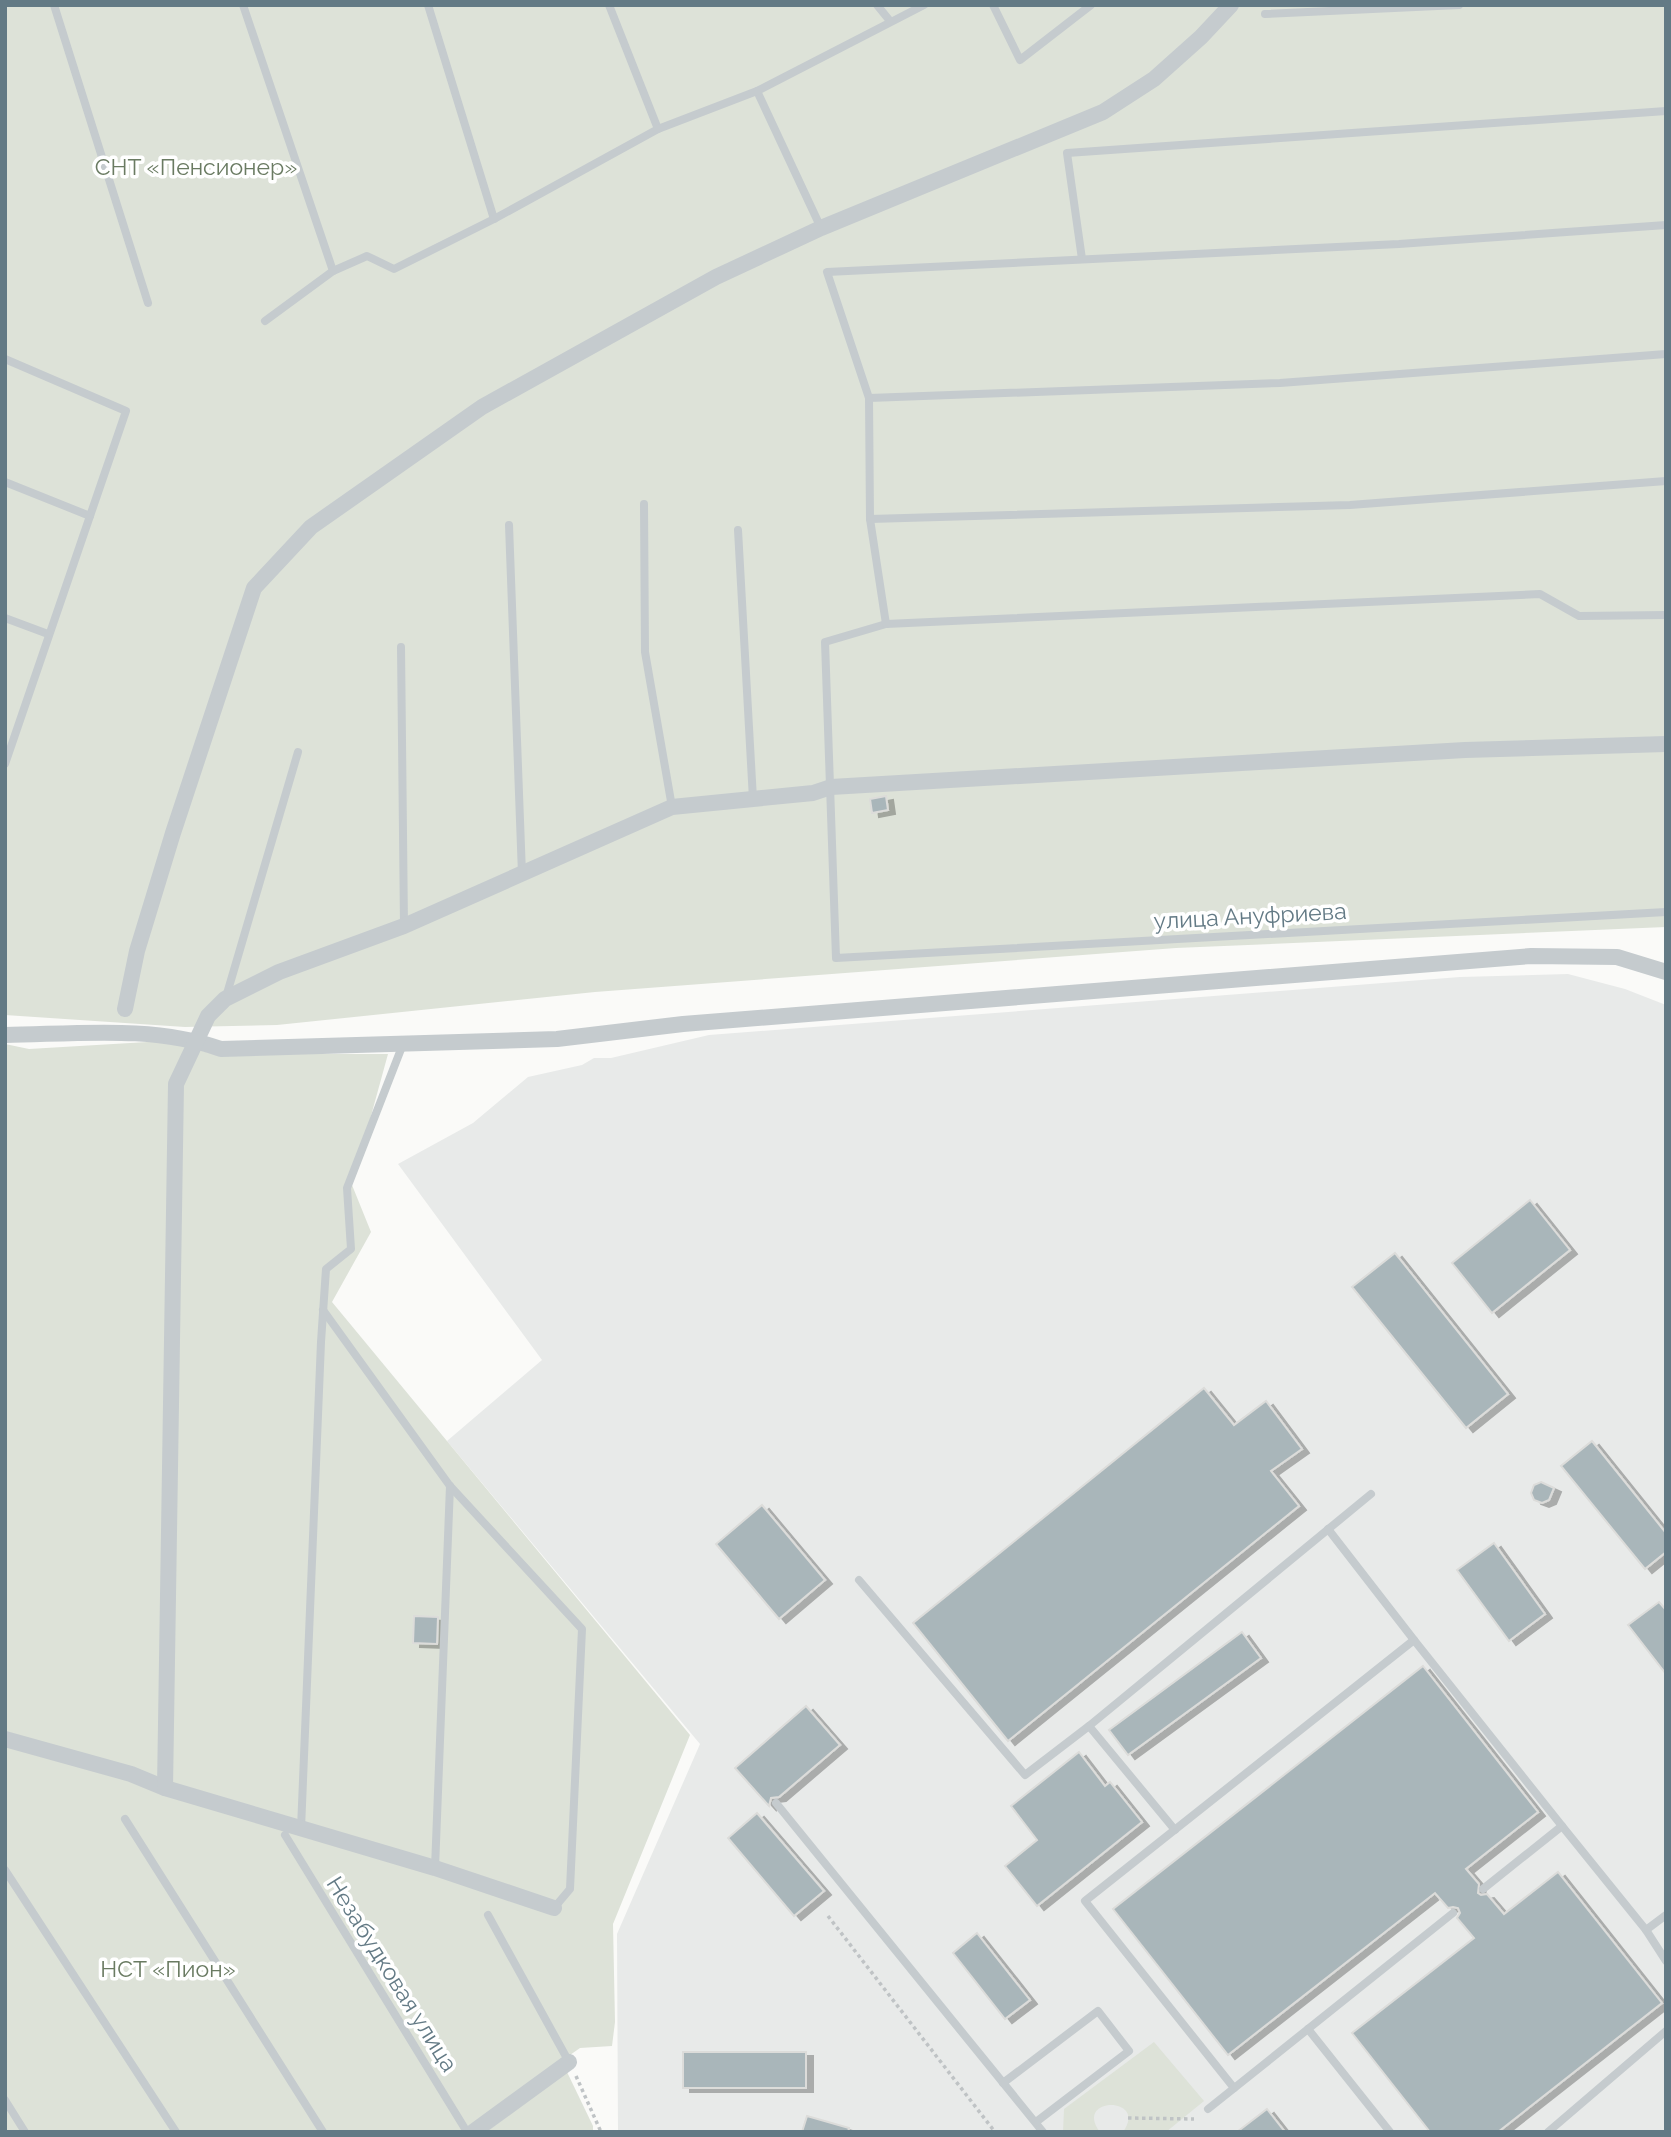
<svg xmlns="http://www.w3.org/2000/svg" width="1671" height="2137" font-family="Raleway,sans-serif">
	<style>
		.built { fill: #e8eae9 }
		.green { fill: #dde2d8 }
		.building { fill: #a9b6ba; stroke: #dcdcda; stroke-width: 2; filter: url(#shadow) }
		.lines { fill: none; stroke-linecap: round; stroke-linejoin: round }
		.path { stroke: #bfc3c5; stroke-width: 3.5; stroke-dasharray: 3.5 3.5; stroke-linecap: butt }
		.service { stroke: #c5cbce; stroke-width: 8 }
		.minor { stroke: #c5cbce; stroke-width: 16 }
		.labels { text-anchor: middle; stroke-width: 7; stroke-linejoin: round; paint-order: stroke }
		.park-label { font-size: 23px; fill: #6a7b62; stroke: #fff }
		.street-label { font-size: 23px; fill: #637a85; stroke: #fff }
	</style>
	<defs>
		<filter id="shadow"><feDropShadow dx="7" dy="4" stdDeviation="0" flood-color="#0004"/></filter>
	</defs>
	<rect width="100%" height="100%" fill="#fafaf8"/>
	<polygon class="built" points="1568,974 1625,989 1666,1005 1666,2132 618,2132 617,1934 700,1744 447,1441 542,1360 398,1164 473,1123 528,1077 582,1065 594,1058 611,1058 709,1035 1460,977"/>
	<g class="green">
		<polygon points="5,5 1666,5 1666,927 1176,948 595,992 277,1025 185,1027 5,1015"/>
		<polygon points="164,1041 214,1054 388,1054 352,1185 371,1232 332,1302 690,1735 613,1924 615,2022 612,2046 580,2048 460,2132 5,2132 5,1044 29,1049"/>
		<path d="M1154,2042L1204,2101L1166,2132H1123C1149,2096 1073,2096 1100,2132H1063L1064,2109Z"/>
		<polygon points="567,2072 593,2126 593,2132 486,2132"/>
	</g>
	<g class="building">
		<polygon points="886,796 888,810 872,813 870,799"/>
		<polygon points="1530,1200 1570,1250 1492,1313 1452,1263"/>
		<polygon points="1395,1253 1508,1394 1466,1428 1352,1287"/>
		<polygon points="1204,1388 1234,1425 1266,1401 1302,1449 1271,1471 1299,1506 1008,1741 913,1623"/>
		<polygon points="1592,1441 1666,1533 1666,1552 1645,1569 1561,1466"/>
		<polygon points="1541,1482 1554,1488 1549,1500 1542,1503 1534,1500 1531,1493 1534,1485"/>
		<polygon points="762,1505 825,1580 779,1619 716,1544"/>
		<polygon points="1494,1543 1545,1614 1509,1641 1457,1570"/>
		<polygon points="1659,1602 1666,1610 1666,1674 1628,1625"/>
		<polygon points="414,1616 438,1617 437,1644 413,1643"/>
		<polygon points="1242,1632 1261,1658 1128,1755 1109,1730"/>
		<polygon points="1423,1666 1538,1812 1466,1869 1479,1884 1478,1893 1481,1895 1487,1894 1504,1914 1558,1872 1662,2003 1498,2132 1430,2132 1352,2033 1474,1938 1457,1918 1460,1913 1458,1908 1453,1907 1448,1908 1435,1893 1228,2055 1113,1909"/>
		<polygon points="806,1706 840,1745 779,1797 771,1798 769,1806 735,1768"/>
		<polygon points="1079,1752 1105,1786 1110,1782 1142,1822 1037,1906 1005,1866 1037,1840 1011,1806"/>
		<polygon points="757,1813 824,1891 794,1916 728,1838"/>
		<polygon points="977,1933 1030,2000 1005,2019 953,1953"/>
		<rect x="683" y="2052" width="123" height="36"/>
		<polygon points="1267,2109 1285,2132 1237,2132"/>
		<polygon points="807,2116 849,2128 848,2132 802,2132"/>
	</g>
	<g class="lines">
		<g class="path">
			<polyline points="828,1916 995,2132"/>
			<polyline points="576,2076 601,2132"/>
			<polyline points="1128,2118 1194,2119"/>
		</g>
		<g class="service">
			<polyline points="54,5 148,303"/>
			<polyline points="243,5 333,271"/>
			<polyline points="428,5 494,219"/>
			<polyline points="609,5 658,129"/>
			<polyline points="877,5 890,21"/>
			<polyline points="993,5 1020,60 1091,5"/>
			<polyline points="1265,14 1459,5"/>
			<polyline points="757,91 821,228"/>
			<polyline points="1082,259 1067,153 1666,111"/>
			<polyline points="265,321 333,271 367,256 394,269 494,219 658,129 757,91 924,5"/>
			<polyline points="5,359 126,411 5,764"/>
			<polyline points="869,398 1280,383 1666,354"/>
			<polyline points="5,482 90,516"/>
			<polyline points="644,504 645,652 672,807"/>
			<polyline points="870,519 1350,505 1666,481"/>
			<polyline points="509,525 522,874"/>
			<polyline points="738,530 753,799"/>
			<polyline points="1666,615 1579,616 1540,594 886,624 825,642 836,958 1666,912"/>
			<polyline points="5,618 48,634"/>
			<polyline points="886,624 870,519 869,398 827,272 1399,244 1666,225"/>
			<polyline points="401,647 404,926"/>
			<polyline points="226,997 298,752"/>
			<polyline points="323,1310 450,1486 582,1629 570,1889 554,1908"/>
			<polyline points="1328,1529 1414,1640"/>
			<polyline points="859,1580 1025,1775 1089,1726 1175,1830"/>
			<polyline points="1089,1726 1371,1494"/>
			<polyline points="776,1803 1043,2132"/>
			<polyline points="125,1819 323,2132"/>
			<polyline points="301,1829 321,1342 326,1269 351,1249 347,1188 403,1044"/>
			<polyline points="285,1835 467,2132"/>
			<polyline points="435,1868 450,1486"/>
			<polyline points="5,1870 176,2132"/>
			<polyline points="1483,1889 1562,1826 1646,1930 1666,1915"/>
			<polyline points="488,1915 569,2062"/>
			<polyline points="1646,1930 1666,1961"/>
			<polyline points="1308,2029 1390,2132"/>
			<polyline points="1003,2083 1098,2011 1129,2051 1036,2122"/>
			<polyline points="1234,2088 1085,1901 1414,1640 1562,1826"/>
			<polyline points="5,2100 25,2132"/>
			<polyline points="1208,2109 1453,1913"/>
			<polyline points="1548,2132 1666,2031"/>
		</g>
		<g class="minor">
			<polyline points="125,1009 137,951 173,833 254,588 311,527 482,407 716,277 821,228 1103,112 1154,79 1201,37 1231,5"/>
			<path d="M5,1035C76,1034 154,1025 221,1049L557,1039L683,1024L1531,956L1617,957L1666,972"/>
			<polyline points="5,1739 131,1774 165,1788 435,1868 554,1908"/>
			<polyline points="165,1788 176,1084 208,1016 225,999 279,972 404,926 672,807 813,793 831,787 1465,750 1666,744"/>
			<polyline points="473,2132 569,2062"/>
		</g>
	</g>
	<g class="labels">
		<g class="park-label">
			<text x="196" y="175">СНТ «Пенсионер»</text>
			<text x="168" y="1977">НСТ «Пион»</text>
		</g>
		<g class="street-label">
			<text transform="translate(1250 916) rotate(-3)" y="8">улица Ануфриева</text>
			<text transform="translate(392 1974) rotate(58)" y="8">Незабудковая улица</text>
		</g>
	</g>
	<rect width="1671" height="2137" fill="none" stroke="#637a85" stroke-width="14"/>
</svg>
